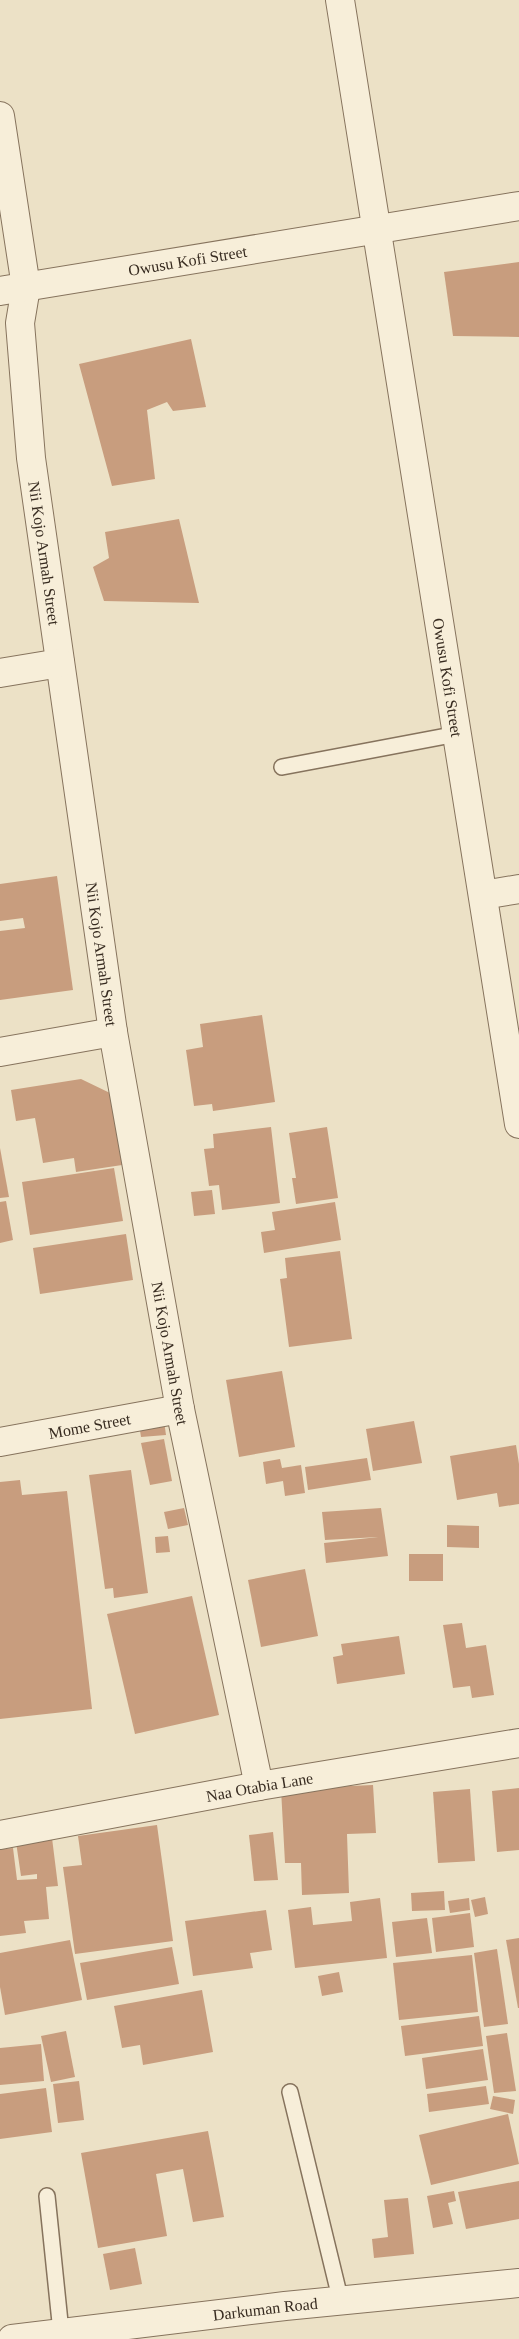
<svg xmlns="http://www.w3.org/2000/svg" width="519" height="2339" font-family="'Times New Roman',serif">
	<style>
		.building { fill: #c89d7e }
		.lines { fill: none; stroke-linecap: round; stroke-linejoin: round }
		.service-casing { stroke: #86735d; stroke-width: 18 }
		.minor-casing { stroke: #86735d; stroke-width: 30 }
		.tertiary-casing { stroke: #86735d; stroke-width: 30 }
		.service { stroke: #f7eed9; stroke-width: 15 }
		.minor { stroke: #f7eed9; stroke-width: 28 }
		.tertiary { stroke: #f7eed9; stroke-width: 28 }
		.labels { text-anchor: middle; stroke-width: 4; stroke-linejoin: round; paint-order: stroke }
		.street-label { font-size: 16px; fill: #372b20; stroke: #f4ebd5 }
	</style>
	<rect width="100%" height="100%" fill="#ece1c6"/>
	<g class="building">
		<polygon points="519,262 519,337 453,336 444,272"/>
		<polygon points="191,339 206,407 173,411 167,402 147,410 155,479 112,486 79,364"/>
		<polygon points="179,519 199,603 104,601 93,567 109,558 105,532"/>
		<polygon points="57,876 73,990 0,1000 0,931 25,928 23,918 0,921 0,884"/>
		<polygon points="262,1015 275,1102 213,1111 212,1104 194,1106 186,1050 203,1047 200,1024"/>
		<polygon points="81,1079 110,1093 122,1165 76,1172 74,1158 43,1163 35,1118 16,1121 11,1090"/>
		<polygon points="271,1127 280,1203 222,1210 219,1185 209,1186 204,1149 214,1148 213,1134"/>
		<polygon points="327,1127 338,1198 296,1204 292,1178 296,1178 289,1133"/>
		<polygon points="0,1148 9,1197 0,1198"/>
		<polygon points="114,1168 123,1221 30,1235 22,1182"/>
		<polygon points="212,1190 215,1214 194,1216 191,1192"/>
		<polygon points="6,1201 13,1240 0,1243 0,1202"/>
		<polygon points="335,1202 341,1240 264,1253 261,1232 275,1230 272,1212"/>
		<polygon points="126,1234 133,1280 40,1294 33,1248"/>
		<polygon points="340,1251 352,1339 289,1347 280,1279 287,1278 285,1258"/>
		<polygon points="282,1371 295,1447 239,1457 226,1380"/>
		<polygon points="164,1421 166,1435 141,1437 139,1424"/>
		<polygon points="414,1421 422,1463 373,1471 366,1429"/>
		<polygon points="164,1439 172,1481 150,1485 141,1443"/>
		<polygon points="516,1445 519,1464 519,1504 499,1507 497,1493 457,1500 450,1456"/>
		<polygon points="367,1458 371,1480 308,1490 305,1467"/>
		<polygon points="280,1459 282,1468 301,1465 305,1493 285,1496 283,1481 266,1484 263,1462"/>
		<polygon points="131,1470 148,1593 114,1598 113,1588 105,1589 89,1475"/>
		<polygon points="20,1480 22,1495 67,1491 92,1709 0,1719 0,1482"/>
		<polygon points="184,1508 188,1525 168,1529 164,1512"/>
		<polygon points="381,1508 388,1556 326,1563 324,1543 378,1537 325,1540 322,1512"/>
		<polygon points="447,1525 479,1526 479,1548 447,1547"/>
		<polygon points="168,1536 170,1552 156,1553 155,1537"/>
		<rect x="409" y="1554" width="34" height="27"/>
		<polygon points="305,1569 318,1636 261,1647 248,1580"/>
		<polygon points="192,1596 219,1715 135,1734 107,1614"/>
		<polygon points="462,1623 466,1648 486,1645 494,1695 472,1698 470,1686 453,1688 443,1625"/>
		<polygon points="399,1636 405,1674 337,1684 333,1657 343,1655 341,1644"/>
		<polygon points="373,1785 376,1833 347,1834 349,1893 302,1895 301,1863 285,1863 281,1789"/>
		<polygon points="519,1788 519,1850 497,1852 492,1791"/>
		<polygon points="470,1789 475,1861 438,1863 433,1792"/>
		<polygon points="157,1825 173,1941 75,1954 63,1867 82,1865 78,1836"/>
		<polygon points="273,1832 278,1880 254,1881 249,1835"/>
		<polygon points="52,1838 58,1886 46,1887 49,1919 24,1921 26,1933 0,1936 0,1849 13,1848 17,1880 37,1879 37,1874 21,1876 16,1842"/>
		<polygon points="444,1891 445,1910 412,1911 411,1893"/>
		<polygon points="485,1897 488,1914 475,1917 471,1900"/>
		<polygon points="380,1898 387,1958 295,1968 288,1910 311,1907 313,1925 352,1921 350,1902"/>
		<polygon points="469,1898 470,1910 450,1913 448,1901"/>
		<polygon points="266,1910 272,1950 250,1953 253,1968 193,1976 185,1921"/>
		<polygon points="470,1913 474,1947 436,1952 432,1918"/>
		<polygon points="427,1918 432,1953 396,1957 392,1922"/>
		<polygon points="519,1938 519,2008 518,2008 506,1940"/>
		<polygon points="70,1940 82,2000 5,2015 0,1987 0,1953"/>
		<polygon points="172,1947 179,1984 87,2000 80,1963"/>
		<polygon points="497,1949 508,2024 484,2027 474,1953"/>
		<polygon points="472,1955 478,2012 399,2020 393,1963"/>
		<polygon points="339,1972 343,1992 322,1996 318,1976"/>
		<polygon points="202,1990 213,2052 143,2065 140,2045 122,2048 114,2006"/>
		<polygon points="479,2016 483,2046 405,2056 401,2026"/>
		<polygon points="66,2031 75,2077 51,2082 41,2036"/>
		<polygon points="507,2033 516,2091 494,2093 486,2036"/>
		<polygon points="41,2044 44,2081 0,2085 0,2048"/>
		<polygon points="483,2049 488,2080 426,2089 422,2058"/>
		<polygon points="79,2081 84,2120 58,2123 53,2084"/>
		<polygon points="486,2086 489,2104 429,2112 427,2094"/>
		<polygon points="46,2088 52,2132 0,2139 0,2094"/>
		<polygon points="493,2096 515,2100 513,2114 490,2109"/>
		<polygon points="508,2114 519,2164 431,2185 419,2135"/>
		<polygon points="208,2131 224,2217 193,2222 183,2169 156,2174 167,2236 98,2248 81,2153"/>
		<polygon points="519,2181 519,2219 466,2229 458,2192"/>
		<polygon points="454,2191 456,2201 448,2203 453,2224 433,2228 427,2196"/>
		<polygon points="408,2198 414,2254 374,2258 372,2239 388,2237 384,2200"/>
		<polygon points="135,2248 142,2284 110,2290 103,2254"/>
	</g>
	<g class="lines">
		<defs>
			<g id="service">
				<polyline points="282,767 457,734"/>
				<polyline points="290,2092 341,2302"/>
				<polyline points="47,2196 61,2332"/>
			</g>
			<g id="minor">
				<path id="s1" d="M340,0L519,1124"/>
				<path id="s2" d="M0,116L26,287L20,323L31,458L113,1032L180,1409L259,1786"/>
				<path id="s3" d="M0,291L519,206"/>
				<polyline points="0,673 60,663"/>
				<polyline points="483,895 519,889"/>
				<polyline points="0,1052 113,1032"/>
				<path id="s4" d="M0,1442L180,1409"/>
				<path id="s5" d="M0,1835L259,1786L519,1743"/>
			</g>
			<g id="tertiary">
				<path id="s6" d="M12,2339L285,2306L519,2283"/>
			</g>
		</defs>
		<use href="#service" class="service-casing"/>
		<use href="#minor" class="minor-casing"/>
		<use href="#tertiary" class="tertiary-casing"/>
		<use href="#service" class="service"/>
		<use href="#minor" class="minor"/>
		<use href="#tertiary" class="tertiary"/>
	</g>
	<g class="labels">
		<g class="street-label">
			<text dy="6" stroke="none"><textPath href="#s3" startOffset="190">Owusu Kofi Street</textPath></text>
			<text dy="6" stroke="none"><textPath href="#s2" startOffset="441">Nii Kojo Armah Street</textPath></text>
			<text dy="6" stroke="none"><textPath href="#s1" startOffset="686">Owusu Kofi Street</textPath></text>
			<text dy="6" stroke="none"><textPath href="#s2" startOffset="846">Nii Kojo Armah Street</textPath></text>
			<text dy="6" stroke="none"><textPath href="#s2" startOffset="1251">Nii Kojo Armah Street</textPath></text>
			<text dy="6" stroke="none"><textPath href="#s4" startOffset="91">Mome Street</textPath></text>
			<text dy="6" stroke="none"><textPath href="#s5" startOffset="264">Naa Otabia Lane</textPath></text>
			<text dy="6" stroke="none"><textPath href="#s6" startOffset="255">Darkuman Road</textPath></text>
		</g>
	</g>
</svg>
